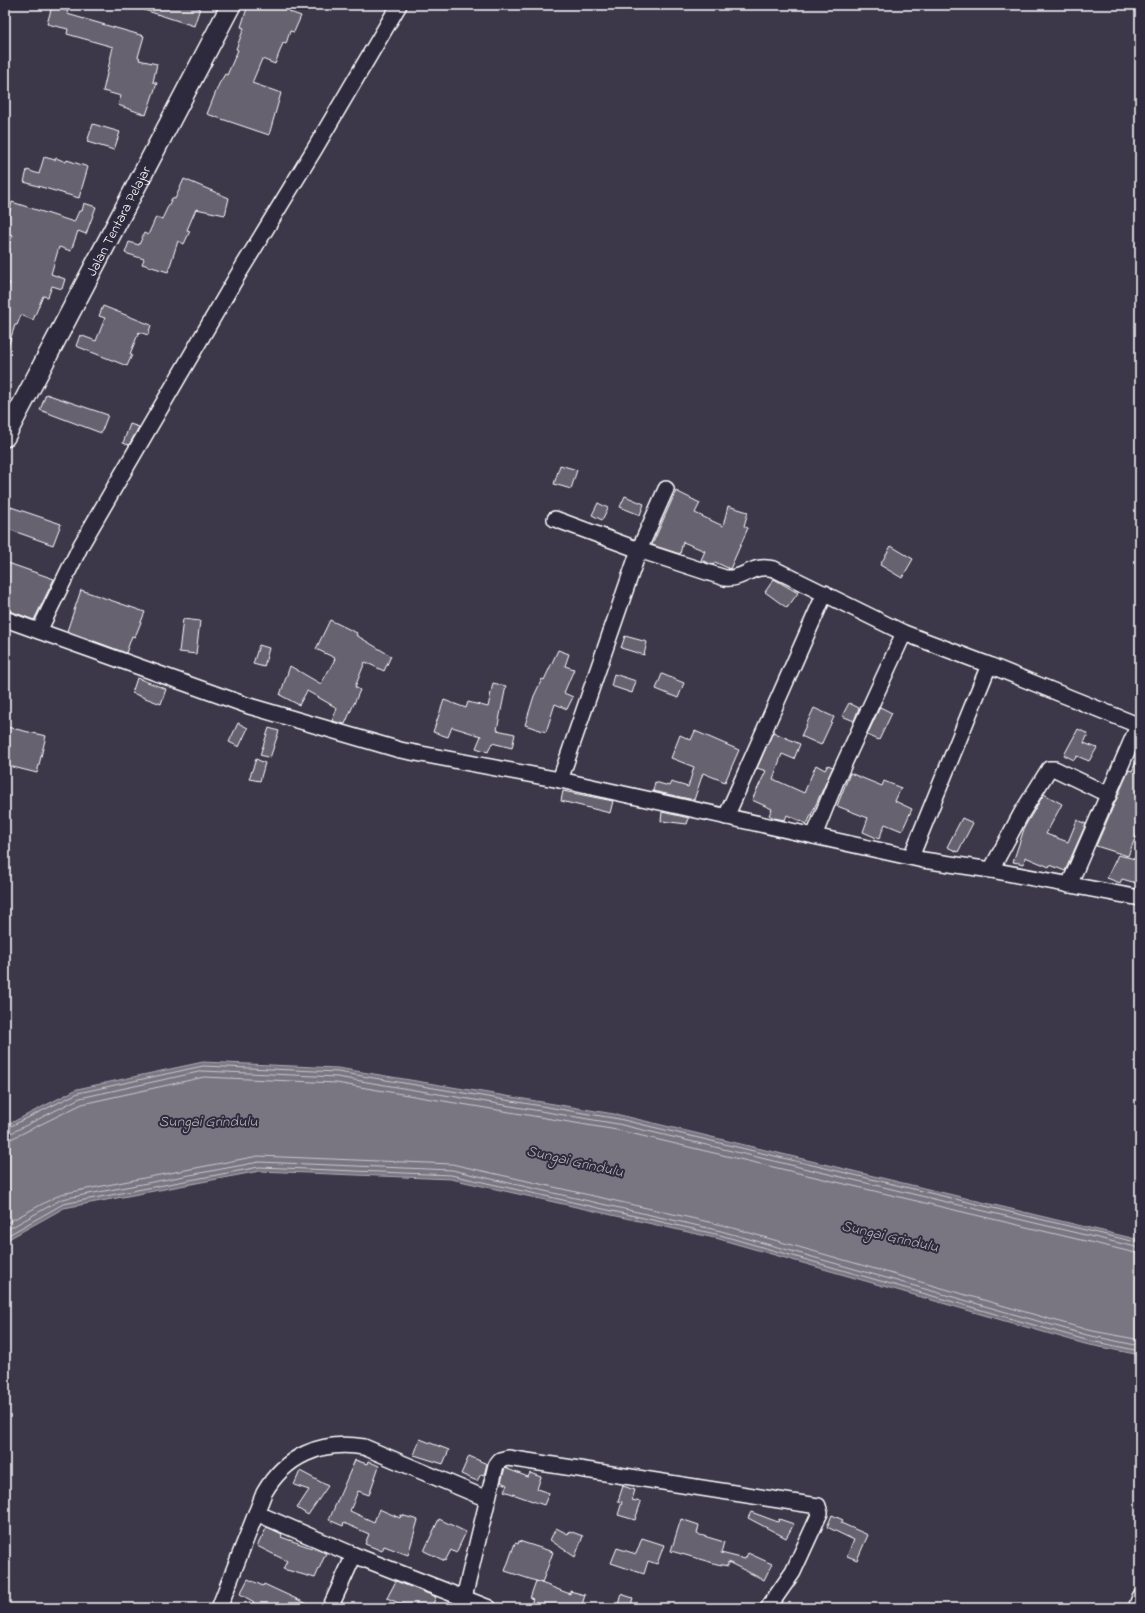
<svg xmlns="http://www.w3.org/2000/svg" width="1145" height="1613" font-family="'Indie Flower',sans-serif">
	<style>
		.water { fill: #797682; stroke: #afadb4 }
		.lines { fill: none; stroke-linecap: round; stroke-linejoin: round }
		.shore { stroke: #c9c8cd; stroke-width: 1 }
		.building { fill: #666270; stroke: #fff }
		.minor-casing { stroke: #fff; stroke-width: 18 }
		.major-casing { stroke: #fff; stroke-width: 22 }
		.minor { stroke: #2f2a3d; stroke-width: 15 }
		.major { stroke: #2f2a3d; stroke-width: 19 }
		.labels { text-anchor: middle; stroke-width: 4; stroke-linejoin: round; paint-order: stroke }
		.street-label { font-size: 14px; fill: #fff; stroke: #2f2a3d }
		.water-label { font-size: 15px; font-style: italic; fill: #b5b4ba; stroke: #2f2a3d }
	</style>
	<rect width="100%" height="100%" fill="#3c3749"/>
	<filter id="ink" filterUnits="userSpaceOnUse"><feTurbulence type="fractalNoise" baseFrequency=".025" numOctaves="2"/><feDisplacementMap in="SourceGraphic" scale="8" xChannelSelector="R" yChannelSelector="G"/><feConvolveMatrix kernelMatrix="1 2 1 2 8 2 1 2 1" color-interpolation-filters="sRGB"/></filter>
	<g filter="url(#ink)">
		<polygon class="water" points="203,1062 338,1068 620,1115 1140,1240 1140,1355 1085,1344 719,1239 451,1179 260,1171 64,1208 5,1241 5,1126 77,1089"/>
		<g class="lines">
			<g class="shore">
				<polyline points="5,1129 78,1093 203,1066 338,1072 619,1119 1140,1243"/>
				<polyline points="5,1134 11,1133 80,1098 203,1071 337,1077 618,1124 1140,1248"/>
				<polyline points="5,1140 13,1138 82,1104 204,1077 336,1083 617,1130 1140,1254"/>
				<polyline points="5,1224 61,1194 258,1156 452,1164 722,1225 1088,1330 1140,1340"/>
				<polyline points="5,1231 62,1199 259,1162 452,1170 721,1231 1087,1335 1140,1346"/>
				<polyline points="5,1237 63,1204 259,1167 451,1175 720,1235 1086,1340 1140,1351"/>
			</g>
		</g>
		<g class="building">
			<polygon points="135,5 191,5 200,8 194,26 135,7"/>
			<polygon points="248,5 293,5 290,12 301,16 294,32 290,31 286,44 283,43 275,64 262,59 252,83 281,93 269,135 207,114 219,84 225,74 227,75 238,50 236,49 244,28 241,27"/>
			<polygon points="52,6 68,11 67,14 144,36 138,57 140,58 139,60 157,64 153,82 157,83 146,115 118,105 121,96 103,91 113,47 67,34 68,29 47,24"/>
			<polygon points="93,124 120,132 114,150 87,142"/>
			<polygon points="44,157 55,160 56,158 66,162 67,160 88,167 79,198 24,182 27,170 39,174"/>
			<polygon points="184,179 229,198 225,215 196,209 187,230 190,231 184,244 178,241 168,272 142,264 144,259 125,253 129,242 139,245 144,233 148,235 156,217 162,219 172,198 175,199"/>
			<polygon points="12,202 74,222 79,211 82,211 84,203 96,207 86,234 78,231 71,251 59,247 51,274 65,279 62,289 52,286 48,297 43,296 33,320 21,315 17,325 15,325 7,350 5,350 5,295 10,283 5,282 5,263 10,249 7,248 13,235 5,233 5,229"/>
			<polygon points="103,306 151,325 148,335 139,332 130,354 132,355 127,366 76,346 80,335 96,341 105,318 99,316"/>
			<polygon points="46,394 108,415 101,433 40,410"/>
			<polygon points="130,424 139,427 129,445 123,443"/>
			<polygon points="560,465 577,470 571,489 554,484"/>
			<polygon points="676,491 700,503 695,513 723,526 728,506 748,512 744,526 748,528 730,569 715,562 713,565 701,560 705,551 683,542 680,554 652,545"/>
			<polygon points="625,496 644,504 640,515 620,507"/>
			<polygon points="598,503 608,508 602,520 592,515"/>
			<polygon points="5,505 61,524 53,545 5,528"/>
			<polygon points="891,546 913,559 902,578 880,565"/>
			<polygon points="5,562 54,579 34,620 5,609"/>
			<polygon points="774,579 798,593 787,608 765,592"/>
			<polygon points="81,590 145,612 135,637 132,636 126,653 67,631"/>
			<polygon points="183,619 200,621 196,654 179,652"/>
			<polygon points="330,620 357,633 356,635 391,656 384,671 365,662 355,687 360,690 345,724 332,721 337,708 307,691 299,705 280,695 290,666 321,684 334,661 335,658 316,649"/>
			<polygon points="625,636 647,642 644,655 621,648"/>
			<polygon points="259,645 269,648 264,667 253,664"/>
			<polygon points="558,650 569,654 565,666 574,669 564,693 573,697 567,709 555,704 546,732 525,725 534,696 542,679 544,680"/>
			<polygon points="614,674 636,681 632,693 611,686"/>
			<polygon points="662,674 684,683 678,698 656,689"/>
			<polygon points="137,678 166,689 161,704 132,693"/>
			<polygon points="493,683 506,686 497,730 515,734 512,748 492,743 488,752 476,748 481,736 452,727 448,737 433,732 444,700 466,708 468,702 488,707"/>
			<polygon points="849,703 859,708 854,721 842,716"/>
			<polygon points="880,707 892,713 879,740 867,735"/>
			<polygon points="814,708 834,717 821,745 801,736"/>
			<polygon points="238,723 248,728 239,747 229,742"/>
			<polygon points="7,727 46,736 37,773 5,765 5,738"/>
			<polygon points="269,728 279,731 270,758 260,755"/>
			<polygon points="1078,729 1088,734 1084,743 1097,748 1089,761 1077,756 1074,760 1064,755"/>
			<polygon points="695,731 739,750 725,782 703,773 694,800 653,791 655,782 669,786 671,782 688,787 694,767 671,758 680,735 691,740"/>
			<polygon points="773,732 800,744 794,759 782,754 773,779 804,793 816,765 825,770 828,765 833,767 807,824 787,815 785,820 774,818 769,815 772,809 752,800 766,771 757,768"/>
			<polygon points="1140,752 1140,826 1128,856 1096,846 1129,770 1132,771"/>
			<polygon points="256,759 265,763 260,781 249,779"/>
			<polygon points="850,773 882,786 884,781 901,788 895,801 912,809 902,831 885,824 879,839 863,832 868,818 837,806"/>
			<polygon points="563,791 613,801 610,813 561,801"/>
			<polygon points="1044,794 1062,804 1046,834 1068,842 1077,820 1086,824 1065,871 1050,865 1049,867 1025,857 1024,864 1013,862 1025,826"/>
			<polygon points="662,812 689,818 687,824 661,821"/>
			<polygon points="962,818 973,823 958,852 947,847"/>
			<polygon points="1118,855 1140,860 1140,884 1122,879 1120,883 1107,878"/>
			<polygon points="420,1439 449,1450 443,1464 414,1455"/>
			<polygon points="469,1456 487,1464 484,1475 481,1474 477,1481 461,1474"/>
			<polygon points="355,1460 367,1464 368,1461 379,1466 369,1495 358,1491 350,1511 374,1522 379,1509 400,1518 401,1515 418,1520 408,1555 384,1546 382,1551 365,1544 369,1534 344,1523 343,1526 329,1520"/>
			<polygon points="505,1468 528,1477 530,1473 541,1477 537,1489 549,1493 544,1505 504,1491 507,1485 501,1482"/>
			<polygon points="300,1471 328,1486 308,1515 297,1508 309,1490 294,1485"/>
			<polygon points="623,1486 635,1490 632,1500 641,1502 635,1520 618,1515 622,1502 618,1501"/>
			<polygon points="751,1512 778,1522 779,1519 794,1524 786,1538 748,1518"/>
			<polygon points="832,1515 843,1520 841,1523 868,1535 857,1560 847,1556 854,1540 827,1527"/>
			<polygon points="439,1519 466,1532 456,1553 451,1550 445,1561 424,1551"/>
			<polygon points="681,1519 699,1525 697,1534 724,1542 721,1553 745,1559 748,1553 772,1564 764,1580 728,1562 728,1566 717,1564 671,1551"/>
			<polygon points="267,1527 282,1534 281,1537 326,1553 315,1578 283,1569 287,1561 257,1546"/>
			<polygon points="556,1528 568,1534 569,1531 583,1536 575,1557 550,1540"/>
			<polygon points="642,1538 664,1545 657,1564 648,1561 644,1574 611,1563 617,1548 636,1554"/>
			<polygon points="519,1541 553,1552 542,1583 536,1581 570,1594 570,1591 585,1595 581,1608 540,1608 531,1604 533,1599 530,1598 536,1581 505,1571 515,1543 518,1544"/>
			<polygon points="248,1579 263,1586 264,1584 316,1608 259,1608 253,1604 254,1602 240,1594"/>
			<polygon points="396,1581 436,1597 431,1608 410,1608 387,1598"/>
			<polygon points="621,1594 633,1598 630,1608 617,1608"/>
		</g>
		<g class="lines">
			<defs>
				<g id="minor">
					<path d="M555,519L639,550L725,578C745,580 751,563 774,569L904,633L989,665L1140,726"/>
					<polyline points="5,619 249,706 400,750 560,780 923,860 991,870 1140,898"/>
					<polyline points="39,631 81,545 236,278 314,150 399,5"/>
					<polyline points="560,780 639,550 666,489"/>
					<polyline points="726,817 825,593"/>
					<polyline points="814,836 836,781 904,633"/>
					<polyline points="911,857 989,665"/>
					<polyline points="991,870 1021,814 1049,769 1055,769 1109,795"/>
					<polyline points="1069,885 1138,726"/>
					<polyline points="256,1513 354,1555 489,1608"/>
					<polyline points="464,1598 496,1465 500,1460 508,1458 818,1506 820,1513 793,1572 768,1608"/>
					<path d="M219,1608L264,1493C285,1456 321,1440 364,1447L487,1499"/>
					<polyline points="330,1608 354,1555"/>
					<polyline points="1136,1608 1140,1597"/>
				</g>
				<g id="major">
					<path id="s1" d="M5,437L231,5"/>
				</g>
			</defs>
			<use href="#minor" class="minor-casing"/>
			<use href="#major" class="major-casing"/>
			<use href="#minor" class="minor"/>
			<use href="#major" class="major"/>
		</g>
	</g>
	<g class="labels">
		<g class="street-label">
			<text dy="5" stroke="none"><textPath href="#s1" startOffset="244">Jalan Tentara Pelajar</textPath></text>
		</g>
		<g class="water-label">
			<text x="208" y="1126">Sungai Grindulu</text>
			<text transform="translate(575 1161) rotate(13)" y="5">Sungai Grindulu</text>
			<text transform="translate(890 1236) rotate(13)" y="5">Sungai Grindulu</text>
		</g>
	</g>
	<rect width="1145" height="1613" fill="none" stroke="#2f2a3d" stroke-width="20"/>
	<rect x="10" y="10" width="1125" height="1593" fill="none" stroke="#fff" stroke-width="1.5" filter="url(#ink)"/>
</svg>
